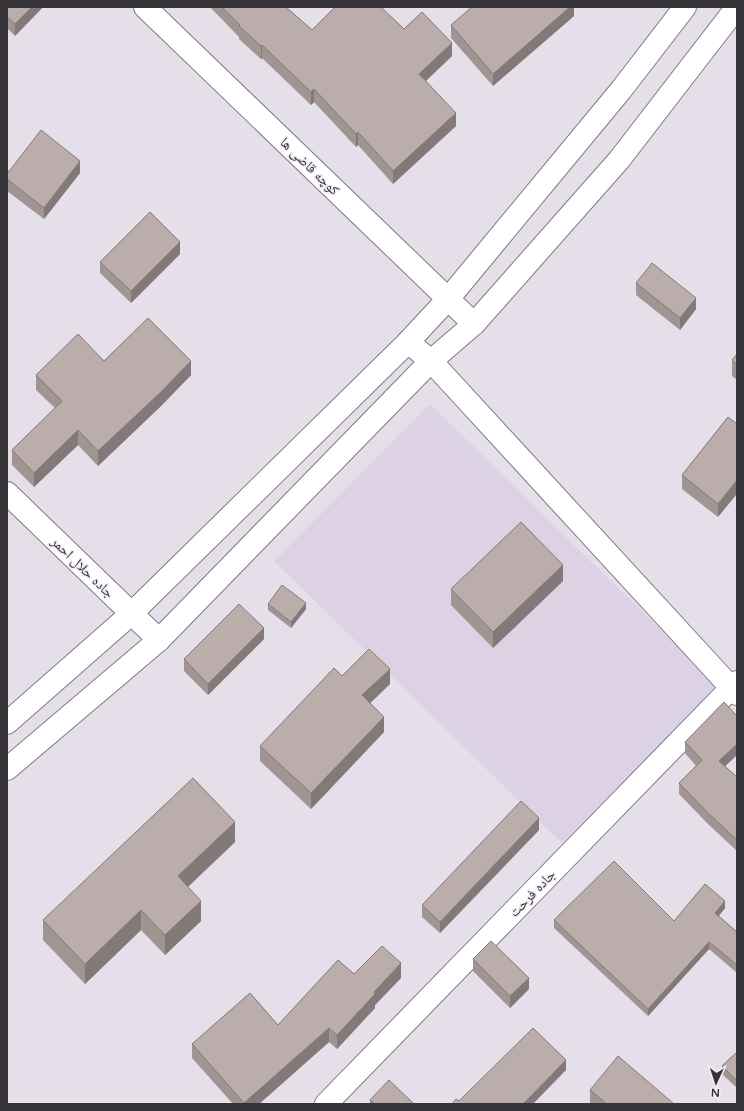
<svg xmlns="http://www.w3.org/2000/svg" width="744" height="1111" font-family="'Varela Round','Noto Naskh Arabic',sans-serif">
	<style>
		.built { fill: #ddd2e3 }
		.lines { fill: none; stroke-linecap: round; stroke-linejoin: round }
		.street-casing { stroke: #7f7982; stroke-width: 24 }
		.secondary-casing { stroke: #7f7982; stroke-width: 24 }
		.street { stroke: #fff; stroke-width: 22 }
		.secondary { stroke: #fff; stroke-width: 22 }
		.wall { fill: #a09593 }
		.shaded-wall { fill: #827978 }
		.building { fill: #baadab; stroke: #827978 }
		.labels { text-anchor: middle; stroke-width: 3; stroke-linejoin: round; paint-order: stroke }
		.street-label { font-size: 14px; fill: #353337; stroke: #f3ecf6 }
	</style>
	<rect width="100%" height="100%" fill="#e5dfe9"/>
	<polygon class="built" points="430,404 718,686 562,843 274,561"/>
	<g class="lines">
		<defs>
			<g id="street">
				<polyline points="145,7 474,324"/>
				<polyline points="408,342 431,361 737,694"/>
				<polyline points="7,493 159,640"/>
				<polyline points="326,1104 737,682"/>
			</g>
			<g id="secondary">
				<polyline points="7,723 131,614 408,342 448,299 621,90 685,7"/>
				<polyline points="7,769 159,640 431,361 474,324 619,160 737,7"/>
			</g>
		</defs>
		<use href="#street" class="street-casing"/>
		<use href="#secondary" class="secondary-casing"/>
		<use href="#street" class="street"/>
		<use href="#secondary" class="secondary"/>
	</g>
	<g class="wall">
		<polygon points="7,7 43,7 15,36 7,28"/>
		<polygon points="210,7 286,7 312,30 404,29 452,56 426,81 456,126 393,184 358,145 356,147 314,102 311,105 262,58 261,59 239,39 239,37"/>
		<polygon points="574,7 574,16 493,86 451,38 451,25"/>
		<polygon points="80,173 44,219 7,191 7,174"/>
		<polygon points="180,254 131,303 100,273 100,262"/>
		<polygon points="636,283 696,309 680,330 636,295"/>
		<polygon points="737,354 737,380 732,376 732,360"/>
		<polygon points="104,361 191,375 161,406 98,466 78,445 34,487 12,465 12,450 55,408 36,390 36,375"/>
		<polygon points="728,417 718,517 682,489 682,475"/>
		<polygon points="563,581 493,648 451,605 451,589"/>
		<polygon points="268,604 306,609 291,628 268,610"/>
		<polygon points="264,639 208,695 184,671 184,659"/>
		<polygon points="342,676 390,684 370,703 384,732 311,809 260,761 260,746"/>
		<polygon points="737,716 737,755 725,766 737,777 737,851 709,825 679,794 679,783 696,766 685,753 685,742"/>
		<polygon points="539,830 440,933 422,917 422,905"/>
		<polygon points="235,842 188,887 201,921 165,955 141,930 85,984 43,940 43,920"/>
		<polygon points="725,908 719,916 737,932 737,973 709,949 648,1016 554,928 554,920 674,921"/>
		<polygon points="473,959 529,989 510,1008 473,971"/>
		<polygon points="354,974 401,978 375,1005 375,1008 337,1049 329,1042 259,1104 233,1104 192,1058 192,1044 278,1025"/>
		<polygon points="737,1052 737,1088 722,1074 722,1066"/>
		<polygon points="590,1090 674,1104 590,1104"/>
		<polygon points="370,1100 414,1104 370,1104"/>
	</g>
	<g class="shaded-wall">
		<polygon points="32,7 43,7 15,36 15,24"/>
		<polygon points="570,7 574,7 574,16 493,86 493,74"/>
		<polygon points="452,43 452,56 419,87 419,74"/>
		<polygon points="262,45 262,58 261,59 261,46"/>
		<polygon points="314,89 314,102 311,105 311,92"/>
		<polygon points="456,113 456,126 393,184 393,171"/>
		<polygon points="358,132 358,145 356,147 356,134"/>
		<polygon points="80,161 80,173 44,219 44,208"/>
		<polygon points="180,242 180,254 131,303 131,291"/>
		<polygon points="696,298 696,309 680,330 680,318"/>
		<polygon points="191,361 191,375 161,406 98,466 98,451"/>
		<polygon points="78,430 78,445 34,487 34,473"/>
		<polygon points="737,480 737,494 718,517 718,504"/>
		<polygon points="563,565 563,581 493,648 493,632"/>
		<polygon points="306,603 306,609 291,628 291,622"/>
		<polygon points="264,628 264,639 208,695 208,684"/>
		<polygon points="390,669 390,684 362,711 362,695"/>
		<polygon points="384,717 384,732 311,809 311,793"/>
		<polygon points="737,744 737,755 719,772 719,761"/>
		<polygon points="539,818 539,830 440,933 440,922"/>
		<polygon points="235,822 235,842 178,896 178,876"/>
		<polygon points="201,901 201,921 165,955 165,935"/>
		<polygon points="725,901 725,908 715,920 715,913"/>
		<polygon points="141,910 141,930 85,984 85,964"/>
		<polygon points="709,942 709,949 648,1016 648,1009"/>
		<polygon points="401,963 401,978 375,1005 375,1008 337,1049 337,1035 374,992"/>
		<polygon points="529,978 529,989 510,1008 510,996"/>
		<polygon points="329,1028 329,1042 259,1104 244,1104 244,1103"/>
		<polygon points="566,1060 566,1070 533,1104 523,1104"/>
	</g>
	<g class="building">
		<polygon points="7,7 32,7 15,24 7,17"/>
		<polygon points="222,7 286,7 312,30 335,7 381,7 404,29 422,12 452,43 419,74 456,113 393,171 358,132 356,134 314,89 311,92 262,45 261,46 239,26 240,25"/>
		<polygon points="472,7 570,7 493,74 451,25"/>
		<polygon points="41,130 80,161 44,208 7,179 7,174"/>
		<polygon points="150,212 180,242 131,291 100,262"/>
		<polygon points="652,263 696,298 680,318 636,283"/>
		<polygon points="148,318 191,361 161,392 98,451 78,430 34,473 12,450 62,401 36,375 78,334 104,361"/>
		<polygon points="737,354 737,365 732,360"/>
		<polygon points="728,417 737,424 737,480 718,504 682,475"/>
		<polygon points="521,522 563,565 493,632 451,589"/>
		<polygon points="282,585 306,603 291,622 268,604"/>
		<polygon points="239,604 264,628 208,684 184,659"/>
		<polygon points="369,649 390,669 362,695 384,717 311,793 260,746 334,668 342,676"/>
		<polygon points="724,702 737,716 737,744 719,761 737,777 737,840 709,814 679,783 702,760 685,742"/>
		<polygon points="193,778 235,822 178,876 201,901 165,935 141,910 85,964 43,920"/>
		<polygon points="521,801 539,818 440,922 422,905"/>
		<polygon points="614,861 674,921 705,884 725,901 715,913 737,932 737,965 709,942 648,1009 554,920"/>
		<polygon points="491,941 529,978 510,996 473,959"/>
		<polygon points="382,946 401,963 374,992 375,994 337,1035 329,1028 244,1103 192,1044 250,993 278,1025 338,960 354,974"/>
		<polygon points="533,1028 566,1060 523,1104 452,1104 456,1099 459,1101"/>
		<polygon points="737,1052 737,1081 722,1066"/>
		<polygon points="618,1056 674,1104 607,1104 590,1090"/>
		<polygon points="389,1080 414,1104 375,1104 370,1100"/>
	</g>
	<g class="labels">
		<g class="street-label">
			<text transform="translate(310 166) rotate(44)" y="5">کوچه قاضی ها</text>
			<text transform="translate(83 567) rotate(44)" y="5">جاده حلال احمر</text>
			<text transform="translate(532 893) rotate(-46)" y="5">جاده فرحت</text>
		</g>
	</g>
	<rect width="744" height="1111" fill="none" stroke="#353337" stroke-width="16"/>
	<g transform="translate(716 1083) rotate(183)" stroke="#f3ecf6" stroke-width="3" paint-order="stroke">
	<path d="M0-3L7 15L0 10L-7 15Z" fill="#353337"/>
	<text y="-6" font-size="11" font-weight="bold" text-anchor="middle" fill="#353337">N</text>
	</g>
</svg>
